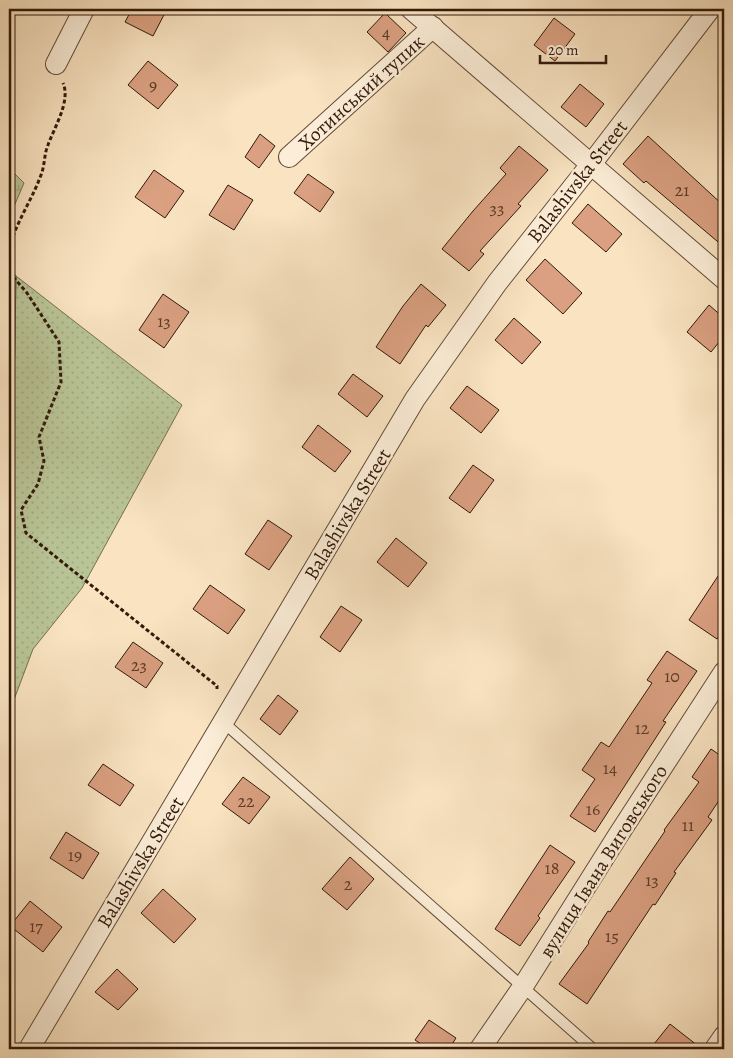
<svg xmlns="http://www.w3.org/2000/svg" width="733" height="1058" font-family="Alegreya,serif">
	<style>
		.grass { fill: url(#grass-dots); stroke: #766f50 }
		.wetland { fill: url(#wetland-marsh); stroke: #766f50 }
		.building { fill: #daa081; stroke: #32190a }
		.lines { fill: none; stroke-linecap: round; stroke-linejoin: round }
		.service-casing { stroke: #644c38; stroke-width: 12 }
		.minor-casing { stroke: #644c38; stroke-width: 22 }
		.path { stroke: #32190a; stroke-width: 3; stroke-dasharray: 4 2.5; stroke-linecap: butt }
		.service { stroke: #fbedd7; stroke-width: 10 }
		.minor { stroke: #fbedd7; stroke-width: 20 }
		.labels { text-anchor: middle; stroke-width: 5; stroke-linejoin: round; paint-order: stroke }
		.number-label { font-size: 18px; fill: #5c3b28 }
		.street-label { font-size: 20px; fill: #32190a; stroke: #fbedd7 }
	</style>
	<defs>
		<pattern id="grass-dots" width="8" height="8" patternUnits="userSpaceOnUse" patternTransform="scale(1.25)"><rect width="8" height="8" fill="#b9c597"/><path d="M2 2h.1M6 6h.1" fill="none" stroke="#a0a981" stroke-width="1.8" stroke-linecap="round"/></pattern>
		<pattern id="wetland-marsh" width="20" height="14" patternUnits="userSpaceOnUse" patternTransform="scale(1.25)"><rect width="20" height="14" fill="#b9c597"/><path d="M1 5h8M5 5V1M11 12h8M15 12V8" fill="none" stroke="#a0a981"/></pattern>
	</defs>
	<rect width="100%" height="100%" fill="#f9e3c1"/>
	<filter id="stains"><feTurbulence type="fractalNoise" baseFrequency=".004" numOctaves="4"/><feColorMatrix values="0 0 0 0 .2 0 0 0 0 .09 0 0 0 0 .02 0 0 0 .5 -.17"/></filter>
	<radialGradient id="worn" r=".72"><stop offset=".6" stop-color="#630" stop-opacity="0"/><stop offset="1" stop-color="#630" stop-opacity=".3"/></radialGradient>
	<polygon class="grass" points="16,276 182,405 82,588 33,649 9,713 9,403 14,392"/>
	<g class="wetland">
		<polygon points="9,168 24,183 9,218"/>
		<polygon points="9,265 16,276 14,392 9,403"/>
	</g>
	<g class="building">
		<polygon points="132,9 167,9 153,36 125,22"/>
		<polygon points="385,13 406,33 388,52 367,32"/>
		<polygon points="554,18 575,34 555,61 534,45"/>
		<polygon points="148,61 178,85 158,109 128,85"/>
		<polygon points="580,84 604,104 586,127 561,107"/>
		<polygon points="260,134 275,146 259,168 245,157"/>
		<polygon points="648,136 724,206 724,247 646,181 644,183 623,164"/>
		<polygon points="519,146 548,170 518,204 521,206 480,251 484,254 469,271 442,249 473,211 506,174 500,168"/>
		<polygon points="154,170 184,191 165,218 135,197"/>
		<polygon points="308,174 334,192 320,212 294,193"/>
		<polygon points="228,185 253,200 234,230 209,215"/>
		<polygon points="588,204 622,234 606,252 572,223"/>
		<polygon points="545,259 582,293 563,314 526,280"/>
		<polygon points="421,284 446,305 428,327 426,325 400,364 376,347 403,306"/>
		<polygon points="163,294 189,312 164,348 139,330"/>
		<polygon points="709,305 724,318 724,336 711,352 687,332"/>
		<polygon points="514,318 541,342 522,364 495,340"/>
		<polygon points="353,374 383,396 367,417 338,394"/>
		<polygon points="467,386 499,410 481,433 450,408"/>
		<polygon points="318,425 351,451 335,472 302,447"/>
		<polygon points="473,465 494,480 470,513 449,498"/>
		<polygon points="268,520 292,536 269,570 245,554"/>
		<polygon points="396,538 427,563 408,587 377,562"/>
		<polygon points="724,567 724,628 717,639 689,620"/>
		<polygon points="210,585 245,610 228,634 193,609"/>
		<polygon points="341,606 362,620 340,652 320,637"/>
		<polygon points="133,642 163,663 146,688 115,667"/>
		<polygon points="667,651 697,671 663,721 666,722 595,832 570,816 595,779 582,770 601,742 609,747 652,683 647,680"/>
		<polygon points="278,695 298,711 280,735 260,719"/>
		<polygon points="711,749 724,758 724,793 708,817 712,820 674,872 676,873 655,905 653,904 587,1004 559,984 589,943 588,942 608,911 610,912 665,831 664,830 699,782 692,777"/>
		<polygon points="103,764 134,785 120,806 88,785"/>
		<polygon points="243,777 270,797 249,824 222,804"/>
		<polygon points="66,832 99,853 83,879 50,858"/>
		<polygon points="550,845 575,862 538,916 540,918 520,946 495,929"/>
		<polygon points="350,857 374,879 347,910 322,889"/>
		<polygon points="163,889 196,919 174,943 141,913"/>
		<polygon points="30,901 62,927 43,952 10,926"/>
		<polygon points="117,969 138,989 118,1010 95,992"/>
		<polygon points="429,1020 456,1038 449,1049 429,1049 415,1040"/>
		<polygon points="670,1024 702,1049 650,1049"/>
	</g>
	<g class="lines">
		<defs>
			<polyline id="service" points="223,722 593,1049"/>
			<g id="minor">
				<polyline points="411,9 724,279"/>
				<polyline points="56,64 84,9"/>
				<polyline points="289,157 433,27"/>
				<polyline points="29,1049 415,399 497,283 592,163 710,9"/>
				<polyline points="480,1049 522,988 617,837 724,672"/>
				<polyline points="715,1049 724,1036"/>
			</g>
		</defs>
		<use href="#service" class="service-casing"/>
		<use href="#minor" class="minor-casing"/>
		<g class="path">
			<path d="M9,249C16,222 32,200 41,175C45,165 44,154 48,145C54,128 71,101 63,83"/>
			<polyline points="9,272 27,293 59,342 61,382 39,437 44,461 38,484 21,510 26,533 217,686 217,689"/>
		</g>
		<use href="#service" class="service"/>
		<use href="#minor" class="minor"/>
	</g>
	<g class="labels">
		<g class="number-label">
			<text x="386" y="38">4</text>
			<text x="153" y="91">9</text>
			<text x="682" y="196">21</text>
			<text x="497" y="214">33</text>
			<text x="164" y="327">13</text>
			<text x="139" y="671">23</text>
			<text x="672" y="682">10</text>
			<text x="642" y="734">12</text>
			<text x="610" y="774">14</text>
			<text x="246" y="807">22</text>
			<text x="593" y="815">16</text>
			<text x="688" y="831">11</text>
			<text x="75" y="861">19</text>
			<text x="552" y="874">18</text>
			<text x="652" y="886">13</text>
			<text x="348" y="890">2</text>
			<text x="36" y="932">17</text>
			<text x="612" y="942">15</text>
		</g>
		<g class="street-label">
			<text transform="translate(361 92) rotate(-42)" y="7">Хотинський тупик</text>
			<text transform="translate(577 181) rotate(-52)" y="7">Balashivska Street</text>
			<text transform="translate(347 514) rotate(-59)" y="7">Balashivska Street</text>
			<text transform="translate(603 861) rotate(-58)" y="7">вулиця Івана Виговського</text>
			<text transform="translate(140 862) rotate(-59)" y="7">Balashivska Street</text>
		</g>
	</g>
	<rect width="733" height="1058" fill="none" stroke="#f9e3c1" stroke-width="30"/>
	<rect x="10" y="10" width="713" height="1038" fill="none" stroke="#32190a" stroke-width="2.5"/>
	<rect x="15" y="15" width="703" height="1028" fill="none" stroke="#32190a"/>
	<path d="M540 55v8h66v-8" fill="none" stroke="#32190a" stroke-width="2.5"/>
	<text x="548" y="55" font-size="15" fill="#32190a" stroke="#fbedd7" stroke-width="4" paint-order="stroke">20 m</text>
	<rect width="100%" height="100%" filter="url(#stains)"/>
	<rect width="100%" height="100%" fill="url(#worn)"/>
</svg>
